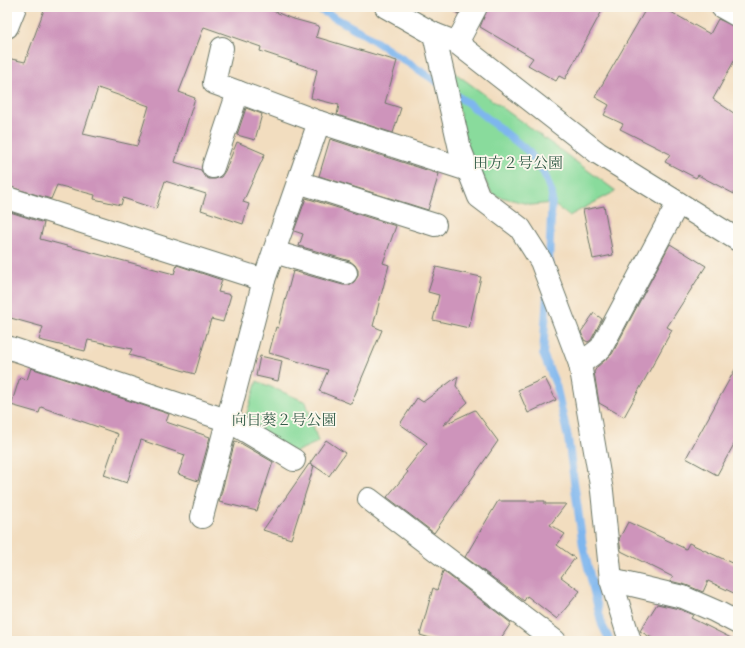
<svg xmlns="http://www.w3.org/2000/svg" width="745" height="648" font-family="'EB Garamond','Noto Serif JP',serif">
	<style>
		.green { fill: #89db9c; stroke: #548c68 }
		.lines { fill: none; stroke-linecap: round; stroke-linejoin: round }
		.stream { stroke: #7eb6ee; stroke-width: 8 }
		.building { fill: #ce94bb; fill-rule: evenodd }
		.minor-casing { stroke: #697565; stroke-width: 24 }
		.minor { stroke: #fff; stroke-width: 22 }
		.labels { text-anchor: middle; stroke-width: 3.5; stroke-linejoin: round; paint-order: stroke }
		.park-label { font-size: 15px; fill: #345d49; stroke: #fbf7ec }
	</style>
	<rect width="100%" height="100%" fill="#fbf7ec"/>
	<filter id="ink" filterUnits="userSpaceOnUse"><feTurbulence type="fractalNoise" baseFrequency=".025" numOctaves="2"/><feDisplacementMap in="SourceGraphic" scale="8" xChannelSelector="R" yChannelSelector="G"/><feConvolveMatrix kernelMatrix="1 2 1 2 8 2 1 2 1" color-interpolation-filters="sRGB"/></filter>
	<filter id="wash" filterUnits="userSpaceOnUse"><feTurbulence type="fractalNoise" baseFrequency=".012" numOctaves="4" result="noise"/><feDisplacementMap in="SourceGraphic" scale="16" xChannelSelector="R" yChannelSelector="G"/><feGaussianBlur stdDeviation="0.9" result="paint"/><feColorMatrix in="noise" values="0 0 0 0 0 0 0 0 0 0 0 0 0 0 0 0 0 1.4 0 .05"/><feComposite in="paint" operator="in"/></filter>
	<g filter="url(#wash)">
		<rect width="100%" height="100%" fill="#f2ddbf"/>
		<g class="green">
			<polygon points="451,70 616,191 569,216 552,203 532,205 493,195 467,148"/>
			<polygon points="257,381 306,402 318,442 295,452 262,437 246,416"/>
		</g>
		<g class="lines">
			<g class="stream">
				<polyline points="315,7 361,32 442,85"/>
				<polyline points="451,92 468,103 528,151 544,173 552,194 549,263"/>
				<polyline points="547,295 543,354 556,385 568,438 583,546 602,625 610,641"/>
			</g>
		</g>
		<g id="blocks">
			<g class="building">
				<path d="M45,7H264L290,18L319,26L316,37L397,61L385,103L401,108L393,133L337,115L339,105L311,98L317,70L260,51L261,47L204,27L179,92L195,98L175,162L201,170L204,176L209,179H215L221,177L225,171L237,142L265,154L243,202L249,204L243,224L201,210L206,194L165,181L156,209L123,198L121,205L94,199L95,195L57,185L51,199L7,186V58L25,62ZM98,88L149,106L137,146L83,134Z"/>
				<polygon points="447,7 462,7 458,14"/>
				<polygon points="488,7 604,7 565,79 559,76 556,81 528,65 533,58 480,27"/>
				<polygon points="647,7 662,7 710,34 718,19 738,28 738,54 713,99 738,116 738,196 698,175 696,178 665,162 670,154 620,129 623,124 604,115 609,105 595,97"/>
				<polygon points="246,108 262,114 255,140 237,135"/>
				<polygon points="330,139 439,174 428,210 319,176"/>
				<polygon points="306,198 396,226 383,263 389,265 373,326 382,330 351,404 319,391 328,370 269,353 276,327 278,328 293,271 343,285 349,285 354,282 358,276 358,270 355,265 350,261 299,246 303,234 294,231"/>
				<polygon points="604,206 613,255 593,259 583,210"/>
				<polygon points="7,211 44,223 40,239 174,274 177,265 222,280 218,292 231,295 223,322 211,319 195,374 129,355 132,349 88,340 85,351 39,340 43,327 7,317"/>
				<polygon points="670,244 706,266 667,327 672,330 624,417 599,403 594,372 597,367 612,354"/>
				<polygon points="436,267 481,277 469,328 433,320 439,295 428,292"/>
				<polygon points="594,313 602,319 591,340 588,342 584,340 581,332"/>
				<polygon points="260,356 282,361 278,381 256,376"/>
				<polygon points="738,364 738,437 717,475 686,458"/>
				<polygon points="31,368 169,414 166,422 210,437 198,481 178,474 185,455 141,440 127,483 104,475 118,434 41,407 39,413 11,405 20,377 27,380"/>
				<polygon points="458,376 456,386 468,402 443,425 475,410 498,441 434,533 387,497 408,472 406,470 427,443 400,424 417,398 423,402"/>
				<polygon points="545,378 556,400 528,413 518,390"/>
				<polygon points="326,440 345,453 329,476 310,463"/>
				<polygon points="235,441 242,444 273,462 257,511 219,502"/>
				<polygon points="309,464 314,466 291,539 263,530"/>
				<polygon points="498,501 545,501 545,504 566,504 550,525 565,534 557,545 575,558 561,577 580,591 557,619 527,596 524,601 465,557"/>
				<polygon points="628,522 686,549 689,543 738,566 738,595 708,581 703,592 686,585 670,581 673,577 621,551 619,539"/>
				<polygon points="443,571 511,623 499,641 440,641 420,635 433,588 437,590"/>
				<polygon points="657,604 679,609 693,615 691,618 737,641 657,641 640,631"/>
			</g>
		</g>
	</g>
	<g filter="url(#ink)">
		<use href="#blocks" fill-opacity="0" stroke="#697565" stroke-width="1"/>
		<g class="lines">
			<defs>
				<g id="minor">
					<polyline points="386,7 434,34 457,43 598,153 738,240"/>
					<polyline points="722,7 738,16"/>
					<polyline points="7,27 15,7"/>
					<polyline points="434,34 460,149 479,197 520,228 541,261 580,364 602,491 611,580 630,641"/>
					<polyline points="457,43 476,7"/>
					<polyline points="222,48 214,83 319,122"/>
					<polyline points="213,167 238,92"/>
					<polyline points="298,182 435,225"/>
					<polyline points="7,198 264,280"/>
					<polyline points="274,252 346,273"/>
					<polyline points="7,347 229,421 294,460"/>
					<polyline points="580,364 601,348 678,203"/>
					<polyline points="369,499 555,641"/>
					<polyline points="202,517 264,280 319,122 468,170"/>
					<polyline points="611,580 683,597 715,611 738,623"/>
				</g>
			</defs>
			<use href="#minor" class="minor-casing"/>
			<use href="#minor" class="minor"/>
		</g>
	</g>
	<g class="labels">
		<g class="park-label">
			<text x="518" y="168">田方２号公園</text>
			<text x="284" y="425">向日葵２号公園</text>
		</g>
	</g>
	<rect width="745" height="648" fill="none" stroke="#fbf7ec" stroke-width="24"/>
</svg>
